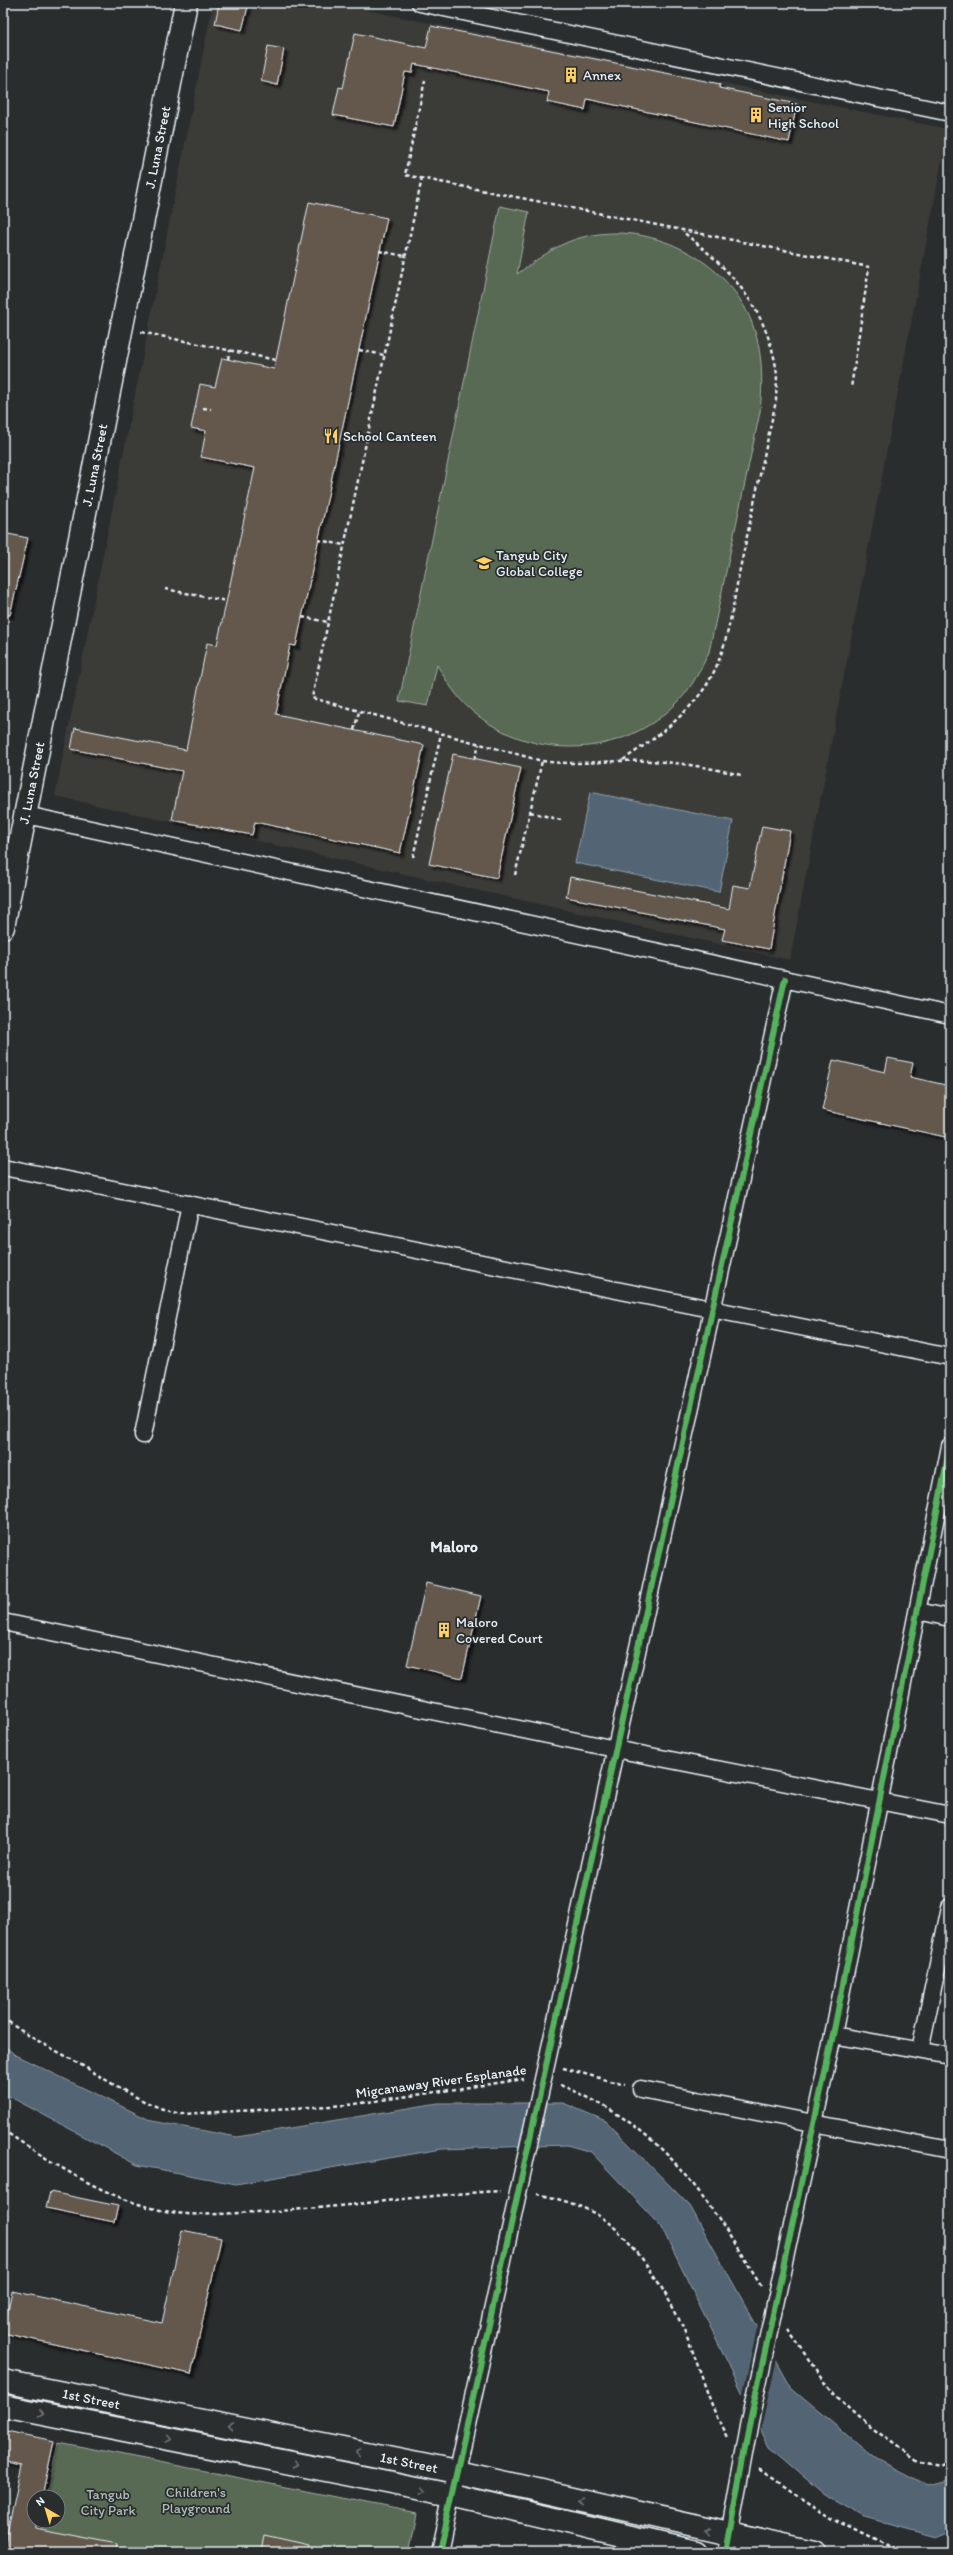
<svg xmlns="http://www.w3.org/2000/svg" width="953" height="2555" font-family="Itim,sans-serif">
	<style>
		.built { fill: #3b3a37 }
		.green { fill: #586a53; stroke: #a0aea6 }
		.water { fill: #526574; stroke: #8e9da9 }
		.pier { fill: #2a2d2e }
		.building { fill: #64594c; stroke: #e8f1f8; filter: url(#shadow) }
		.lines { fill: none; stroke-linecap: round; stroke-linejoin: round }
		.street-casing { stroke: #e8f1f8; stroke-width: 19 }
		.secondary-casing { stroke: #e8f1f8; stroke-width: 25 }
		.path { stroke: #e8f1f8; stroke-width: 2.5; stroke-dasharray: 4 3; stroke-linecap: butt }
		.street { stroke: #2a2d2e; stroke-width: 16 }
		.secondary { stroke: #2a2d2e; stroke-width: 22 }
		.cycleway-casing { stroke: #2a2d2e; stroke-width: 8 }
		.cycleway { stroke: #56b35d; stroke-width: 6 }
		.oneway { stroke: #6c7275 }
		.labels { text-anchor: middle; stroke-width: 3.5; stroke-linejoin: round; paint-order: stroke }
		.poi-label { font-size: 14px; fill: #e8f1f8; stroke: #2a2d2e; text-anchor: start }
		.street-label { font-size: 14px; fill: #e8f1f8; stroke: #2a2d2e }
		.park-label { font-size: 14px; fill: #aebbb6; stroke: #2a2d2e }
		.quarter-label { font-size: 16px; font-weight: bold; fill: #e8f1f8; stroke: #2a2d2e }
	</style>
	<defs>
		<filter id="shadow"><feDropShadow dx="3.5" dy="3.5" stdDeviation="1" flood-color="#0009"/></filter>
	</defs>
	<rect width="100%" height="100%" fill="#2a2d2e"/>
	<filter id="ink" filterUnits="userSpaceOnUse"><feTurbulence type="fractalNoise" baseFrequency=".025" numOctaves="2"/><feDisplacementMap in="SourceGraphic" scale="8" xChannelSelector="R" yChannelSelector="G"/><feConvolveMatrix kernelMatrix="1 2 1 2 8 2 1 2 1" color-interpolation-filters="sRGB"/></filter>
	<g filter="url(#ink)">
		<polygon class="built" points="213,3 332,3 948,129 790,960 55,796"/>
		<g class="green">
			<path d="M500,206L529,212L517,274C534,262 549,250 568,242C636,214 726,254 752,323C763,352 763,381 760,412L709,652C701,669 692,687 679,701C623,759 533,762 472,711C457,698 447,682 437,665L428,706L399,701Z"/>
			<polygon points="58,2442 417,2513 409,2552 35,2552 42,2521 58,2521 58,2497 46,2497"/>
		</g>
		<g class="water">
			<polygon points="590,792 733,821 719,892 575,863"/>
			<polygon points="3,2044 15,2055 152,2121 237,2137 438,2103 563,2103 606,2121 690,2206 792,2389 873,2457 927,2485 950,2479 950,2530 935,2536 864,2517 825,2495 769,2447 661,2226 591,2152 567,2145 442,2149 236,2184 137,2165 3,2093"/>
		</g>
		<polygon class="pier" points="758,2325 777,2359 761,2429 756,2425 742,2397"/>
		<g class="building">
			<polygon points="219,3 249,3 242,30 215,24"/>
			<polygon points="431,26 720,84 719,88 797,104 789,142 587,99 585,110 547,102 549,92 414,64 412,73 405,72 394,127 333,115 339,87 343,88 355,33 426,48"/>
			<polygon points="268,46 284,49 277,85 261,81"/>
			<polygon points="309,202 387,218 296,646 290,645 276,714 424,745 400,853 255,822 252,835 172,820 182,771 71,749 75,728 186,750 207,643 217,645 255,468 201,457 206,431 191,428 200,384 215,387 222,358 274,369"/>
			<polygon points="3,533 28,538 10,615 3,615"/>
			<polygon points="453,754 521,768 497,878 429,864"/>
			<polygon points="762,826 790,831 769,949 722,940 725,929 566,897 570,877 729,909 733,885 750,888"/>
			<polygon points="888,1058 913,1063 910,1077 950,1086 950,1138 822,1110 833,1060 885,1072"/>
			<polygon points="426,1583 481,1596 462,1678 407,1665"/>
			<polygon points="50,2192 118,2206 114,2222 46,2208"/>
			<polygon points="182,2230 221,2238 191,2374 3,2333 12,2291 162,2323"/>
			<polygon points="3,2430 54,2441 42,2497 34,2497 35,2528 118,2544 117,2552 3,2552 22,2465 3,2461"/>
			<polygon points="264,2535 309,2545 308,2552 261,2552"/>
		</g>
		<g class="lines">
			<defs>
				<g id="street">
					<polyline points="420,3 950,113"/>
					<polyline points="26,815 950,1015"/>
					<polyline points="3,1167 950,1357"/>
					<polyline points="143,1435 190,1204"/>
					<polyline points="918,1611 950,1618"/>
					<polyline points="3,1622 615,1749 950,1815"/>
					<polyline points="833,2035 950,2056"/>
					<polyline points="920,2050 950,1907"/>
					<polyline points="641,2089 950,2150"/>
					<polyline points="439,2552 785,979"/>
					<polyline points="726,2552 750,2421 833,2035 950,1446"/>
				</g>
				<g id="secondary">
					<path id="s1" d="M3,927L186,3"/>
					<path id="s2" d="M3,2381L457,2472L814,2552"/>
					<polyline points="3,2406 452,2495 695,2552"/>
				</g>
			</defs>
			<use href="#street" class="street-casing"/>
			<use href="#secondary" class="secondary-casing"/>
			<g class="path">
				<polyline points="425,80 405,175 869,267 851,388"/>
				<path d="M422,178L312,698L542,761C570,765 594,762 622,761C662,759 702,766 741,775"/>
				<polyline points="379,251 405,256"/>
				<polyline points="141,332 276,360"/>
				<polyline points="359,350 384,355"/>
				<polyline points="228,359 230,350"/>
				<polyline points="203,408 211,409"/>
				<polyline points="318,540 344,545"/>
				<polyline points="165,589 226,601"/>
				<polyline points="302,617 328,622"/>
				<polyline points="354,730 359,712"/>
				<polyline points="475,759 479,744"/>
				<path d="M623,760C651,741 680,721 701,693C728,658 732,606 741,564C753,509 764,455 776,401C776,390 778,378 776,367C765,306 730,269 683,232"/>
				<polyline points="530,812 561,820"/>
				<polyline points="413,857 441,734"/>
				<polyline points="515,875 542,761"/>
				<path d="M3,2017C22,2034 48,2046 71,2059C105,2078 142,2106 181,2114L348,2105L524,2079"/>
				<polyline points="563,2068 625,2085"/>
				<path d="M560,2085C665,2127 704,2194 761,2286"/>
				<path d="M3,2130C54,2164 110,2202 171,2212C198,2217 228,2213 256,2212C337,2209 418,2195 500,2191"/>
				<path d="M537,2194C556,2198 577,2204 594,2213C634,2234 676,2306 691,2347C703,2378 712,2411 728,2440"/>
				<polyline points="788,2329 835,2395 868,2425 916,2460 940,2465 950,2459"/>
				<path d="M759,2470C804,2503 851,2532 904,2552"/>
			</g>
			<use href="#street" class="street"/>
			<use href="#secondary" class="secondary"/>
			<defs>
				<g id="cycleway">
					<polyline points="439,2552 785,979"/>
					<polyline points="726,2552 750,2421 833,2035 950,1446"/>
				</g>
			</defs>
			<use href="#cycleway" class="cycleway-casing"/>
			<use href="#cycleway" class="cycleway"/>
		</g>
		<defs><path id="oneway-chevron" d="M-2-3.5L2.5 0L-2 3.5" fill="none" stroke-width="1.6" stroke-linecap="round" stroke-linejoin="round"/></defs>
		<g class="oneway">
			<use href="#oneway-chevron" transform="translate(41 2413) rotate(11)"/>
			<use href="#oneway-chevron" transform="translate(231 2426) rotate(-169)"/>
			<use href="#oneway-chevron" transform="translate(169 2439) rotate(11)"/>
			<use href="#oneway-chevron" transform="translate(358 2452) rotate(-169)"/>
			<use href="#oneway-chevron" transform="translate(296 2464) rotate(11)"/>
			<use href="#oneway-chevron" transform="translate(424 2490) rotate(11)"/>
			<use href="#oneway-chevron" transform="translate(581 2500) rotate(-167)"/>
			<use href="#oneway-chevron" transform="translate(708 2530) rotate(-167)"/>
		</g>
	</g>
	<defs>
		<symbol id="building-bare" viewBox="-9 -9 18 18"><path d="M-4-6H4V6H1V3H-1V6H-4ZM-2.5-4.3h1.7v1.8h-1.7ZM.8-4.3h1.7v1.8H.8ZM-2.5-1h1.7V.8h-1.7ZM.8-1h1.7V.8H.8Z" fill="#ffd166" stroke="#2a2d2e" stroke-width="2.5" paint-order="stroke"/></symbol>
		<symbol id="restaurant-bare" viewBox="-9 -9 18 18"><path d="M-5-6h1v4h1v-4h1v4h1v-4h1v5L-1.5 .5V6h-2V.5L-5-1ZM5-6V6H3V1.5H1.5Q1.5-4 5-6Z" fill="#ffd166" stroke="#2a2d2e" stroke-width="2.5" paint-order="stroke"/></symbol>
		<symbol id="university-bare" viewBox="-9 -9 18 18"><path d="M0-5L7-2L0 1L-7-2ZM-4 1L0 2.5L4 1V4Q0 6-4 4Z" fill="#ffd166" stroke="#2a2d2e" stroke-width="2.5" paint-order="stroke"/></symbol>
	</defs>
	<g fill-rule="evenodd">
		<use href="#building-bare" x="560" y="64" width="22" height="22"/>
		<use href="#building-bare" x="745" y="104" width="22" height="22"/>
		<use href="#restaurant-bare" x="320" y="425" width="22" height="22"/>
		<use href="#university-bare" x="473" y="552" width="22" height="22"/>
		<use href="#building-bare" x="433" y="1619" width="22" height="22"/>
	</g>
	<g class="labels">
		<g class="poi-label">
			<text x="583" y="80">Annex</text>
			<text x="768" y="112">Senior<tspan x="768" dy="16">High School</tspan></text>
			<text x="343" y="441">School Canteen</text>
			<text x="496" y="560">Tangub City<tspan x="496" dy="16">Global College</tspan></text>
			<text x="456" y="1627">Maloro<tspan x="456" dy="16">Covered Court</tspan></text>
		</g>
		<g class="street-label">
			<text dy="5" stroke="none"><textPath href="#s1" startOffset="795">J. Luna Street</textPath></text>
			<text dy="5" stroke="none"><textPath href="#s1" startOffset="471">J. Luna Street</textPath></text>
			<text dy="5" stroke="none"><textPath href="#s1" startOffset="147">J. Luna Street</textPath></text>
			<text transform="translate(441 2081) rotate(-8)" y="5">Migcanaway River Esplanade</text>
			<text dy="5" stroke="none"><textPath href="#s2" startOffset="90">1st Street</textPath></text>
			<text dy="5" stroke="none"><textPath href="#s2" startOffset="414">1st Street</textPath></text>
		</g>
		<g class="park-label">
			<text x="196" y="2497">Children's<tspan x="196" dy="16">Playground</tspan></text>
			<text x="108" y="2499">Tangub<tspan x="108" dy="16">City Park</tspan></text>
		</g>
		<g class="quarter-label">
			<text x="454" y="1552">Maloro</text>
		</g>
	</g>
	<rect width="953" height="2555" fill="none" stroke="#2a2d2e" stroke-width="16"/>
	<rect x="8" y="8" width="937" height="2539" fill="none" stroke="#e8f1f8" stroke-width="1.5" filter="url(#ink)"/>
	<g transform="translate(46 2509) rotate(322)"><circle r="19" fill="#2a2d2e" stroke="#767b7f"/>
	<path d="M0-3L7 15L0 10L-7 15Z" fill="#ffd166"/>
	<text y="-6" font-size="11" font-weight="bold" text-anchor="middle" fill="#e8f1f8">N</text>
	</g>
</svg>
